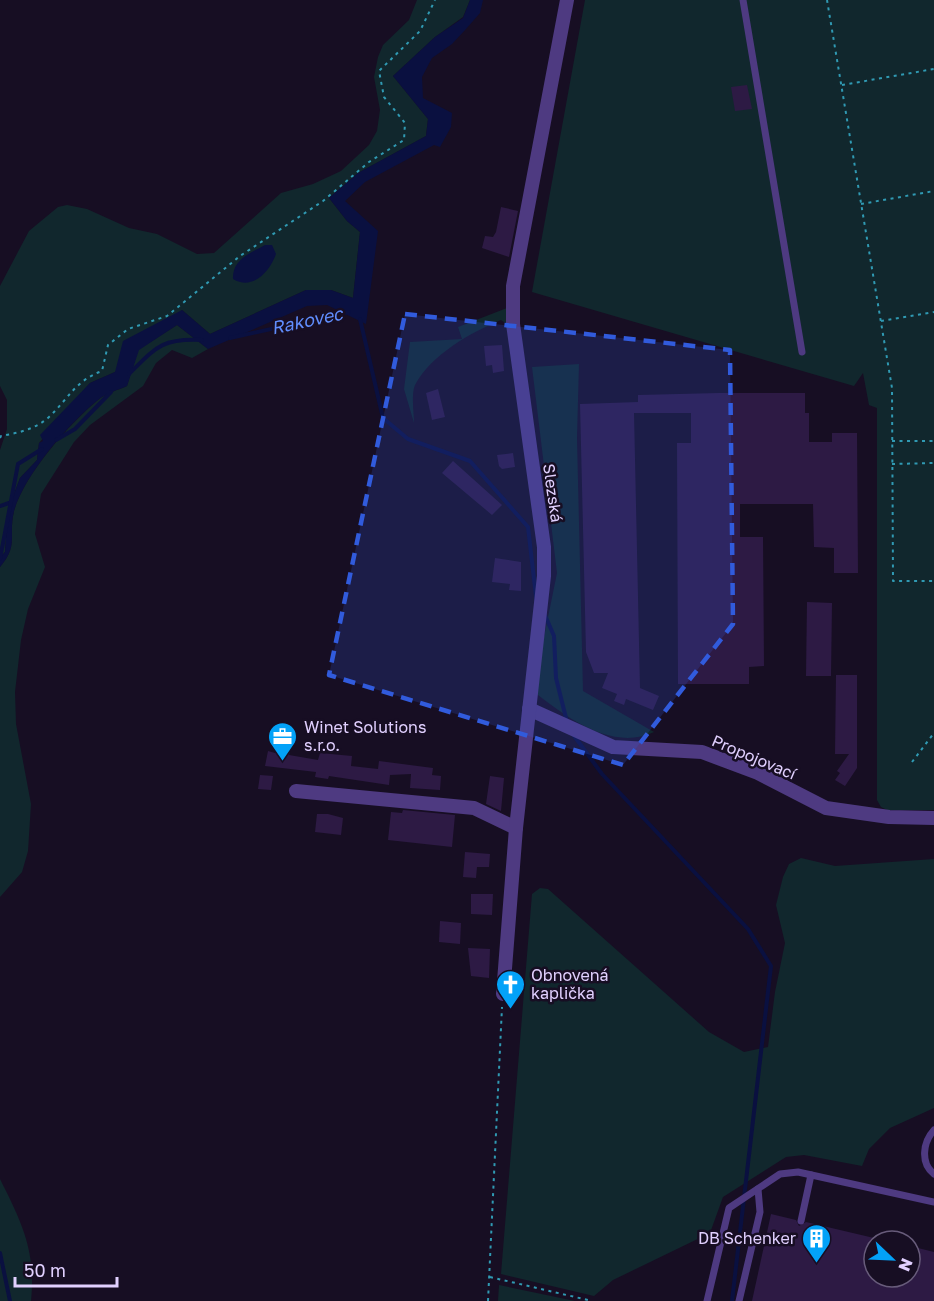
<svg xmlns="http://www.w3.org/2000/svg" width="934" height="1301" font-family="'Golos Text',sans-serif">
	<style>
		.green { fill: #11272d }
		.water { fill: #0a1040 }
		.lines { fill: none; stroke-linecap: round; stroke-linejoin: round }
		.stream { stroke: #0a1040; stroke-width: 4 }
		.building { fill: #2d1a44 }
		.path { stroke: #309ab3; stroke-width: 2; stroke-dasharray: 3 4.5; stroke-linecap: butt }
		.lane { stroke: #4e3a81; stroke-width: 7 }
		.street { stroke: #4e3a81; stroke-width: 14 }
		.marked { fill: #315bdc; fill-opacity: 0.2; stroke: #315bdc; stroke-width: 4.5; stroke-dasharray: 12 8; stroke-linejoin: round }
		.labels { text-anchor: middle; stroke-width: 5; stroke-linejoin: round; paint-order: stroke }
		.street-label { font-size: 16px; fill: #e1d0ff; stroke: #170e23 }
		.poi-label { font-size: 16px; fill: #e1d0ff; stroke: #170e23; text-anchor: start }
		.water-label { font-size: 18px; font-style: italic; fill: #608dfd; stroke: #170e23 }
	</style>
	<rect width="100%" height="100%" fill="#170e23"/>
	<g class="green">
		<polygon points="417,0 470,0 463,17 435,37 393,76 428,119 426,136 358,173 329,198 347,221 360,232 353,298 331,290 306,290 210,334 182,310 115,372 90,383 39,443 37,460 20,478 8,510 5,552 0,558 0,450 7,429 7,400 0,386 0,286 29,231 58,207 67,205 87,209 129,228 157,234 197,254 214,253 281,193 313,184 341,171 369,145 377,131 380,110 374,77 378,57 383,45 409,20"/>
		<polygon points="585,0 934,0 934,810 887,810 881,807 877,800 877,408 869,405 863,373 854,386 532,292"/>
		<path d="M507,308V324L501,320C470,333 432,354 415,385C411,394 414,412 414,423L404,389L410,342L462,339L458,327Z"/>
		<path d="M177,325L208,349L192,358L172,350L156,363L143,386L90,425L74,442L41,494L35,534L45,567L28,609L21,640L15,692L16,724L31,804L28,851L22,872L0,897V567C19,545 8,536 14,511C24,475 69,424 98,400C106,393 118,390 127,386L138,350Z"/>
		<path d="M579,364L577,438L583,691L654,732C612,752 566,717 533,691L557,573L532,367Z"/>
		<polygon points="801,858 835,866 934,859 934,1108 890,1128 869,1149 862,1166 804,1155 786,1157 723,1197 710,1233 613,1280 594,1296 501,1274 532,894 540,888 548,889 709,1032 744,1052 768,1047 775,992 785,943 776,905 783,877 789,864"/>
		<path d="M0,1179C22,1223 36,1251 31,1301H0Z"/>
		<polygon points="499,1285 575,1301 498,1301"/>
	</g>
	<g class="water">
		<path d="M470,0H483L480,13L466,29L452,44L432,58L422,77L423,98L452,113L451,127L440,147L434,145L365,182L345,201L378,231L366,324L327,305L307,306L208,349L177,325L139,350L127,386C118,390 106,393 98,400C69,423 24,475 14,511C8,536 19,545 0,567V558L5,552L8,510L20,478L37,460L39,443L43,441L40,435L90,383L115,372L123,341L182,310L210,334L306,290H331L353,298L360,232L347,221L329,198L358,173L426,136L428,119L393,76L435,37L463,18Z"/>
		<path d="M265,245H272L276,254C270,271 253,291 233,279C232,259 251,253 265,245Z"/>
	</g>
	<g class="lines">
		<g class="stream">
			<polyline points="360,319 383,418 408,439 470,461 528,527 537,605"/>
			<polyline points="230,338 349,312"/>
			<path d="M129,374C156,347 162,338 202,340"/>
			<polyline points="56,440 75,429 111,392"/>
			<polyline points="0,506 9,503"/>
			<polyline points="0,559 18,464 42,449"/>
			<polyline points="544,613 554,636 556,678 567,722"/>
			<polyline points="572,733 602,774 748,929 771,966 732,1301"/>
			<polyline points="0,1253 10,1301"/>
		</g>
	</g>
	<g class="building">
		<polygon points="747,85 752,109 735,111 731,87"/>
		<polygon points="501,207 518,211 509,257 482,248 485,236 493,237 496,232"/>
		<polygon points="502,345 504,371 493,373 492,365 486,366 484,346"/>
		<polygon points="438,389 445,417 432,420 426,393"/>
		<polygon points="719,393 805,393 805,413 809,413 809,442 832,442 832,433 857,433 858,573 834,573 834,548 814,547 813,504 740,504 740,537 763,537 764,666 749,667 749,684 678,684 677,443 691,443 691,413 634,413 640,688 659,696 653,710 626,699 624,705 614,701 617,694 602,688 608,673 594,673 586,652 580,404 638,402 638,395"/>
		<polygon points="513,453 515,467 502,469 499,466 497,455"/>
		<polygon points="453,461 502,505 492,515 442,473"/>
		<polygon points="495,558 521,562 521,591 509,590 510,584 492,582"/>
		<polygon points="807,602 832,603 831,676 806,676"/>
		<polygon points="836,675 857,675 857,768 845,786 835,780 840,773 837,771 849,754 835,754"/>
		<polygon points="276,749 290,751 289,755 318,760 320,753 352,756 351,766 378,769 379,761 433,768 432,775 441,776 440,790 410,788 411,774 390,775 389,785 329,776 328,779 315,777 316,772 265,766 268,751 275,753"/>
		<polygon points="260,775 273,776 271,790 258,789"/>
		<polygon points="490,776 504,778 501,811 486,804"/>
		<polygon points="403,810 455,815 452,847 388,840 391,812 402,813"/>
		<polygon points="317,814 328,814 343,818 341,835 315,832"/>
		<polygon points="465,852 490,854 489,867 477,867 476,878 463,877"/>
		<polygon points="471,894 493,894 492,915 471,914"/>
		<polygon points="440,921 461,923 460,944 439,942"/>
		<polygon points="468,948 490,949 489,978 471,976"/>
		<polygon points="771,1214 796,1220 799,1226 806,1222 874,1238 874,1277 910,1277 910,1246 934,1252 934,1301 752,1301"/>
	</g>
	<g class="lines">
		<g class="path">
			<polyline points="827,0 892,388 893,581 934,581"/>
			<polyline points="842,85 934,69"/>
			<polyline points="861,204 934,191"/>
			<polyline points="881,321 934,312"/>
			<path d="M0,438L1,436C18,433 36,429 49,417C69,398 75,381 102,371L108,345L128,329L167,316L240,256L323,201L369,162L404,140L405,123L384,97L379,71L420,31L435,0"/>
			<polyline points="892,441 934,441"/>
			<polyline points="892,464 934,463"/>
			<polyline points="912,762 934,733"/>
			<polyline points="490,1277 592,1301"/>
			<polyline points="488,1301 502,1007"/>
		</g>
		<g class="lane">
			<polyline points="743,0 802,352"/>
			<path d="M934,1130C923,1142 920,1163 934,1174"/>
			<polyline points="801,1221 811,1175"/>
			<polyline points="707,1301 729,1208 780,1174 798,1172 934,1202"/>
			<polyline points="739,1301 760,1212 758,1189"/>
		</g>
		<g class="street">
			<polyline points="529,709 613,747 702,752 758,773 826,808 889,817 934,818"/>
			<polyline points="296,791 474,808 516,828"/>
			<polyline points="503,994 516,828 544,576 544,547 513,324 513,286 567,0"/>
		</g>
	</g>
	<path class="marked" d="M405,314L730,350L733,624L623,765L329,675Z"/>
	<defs>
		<symbol id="office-pin" viewBox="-11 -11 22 30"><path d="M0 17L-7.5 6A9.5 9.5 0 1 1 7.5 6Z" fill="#03a2f8" stroke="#170e23"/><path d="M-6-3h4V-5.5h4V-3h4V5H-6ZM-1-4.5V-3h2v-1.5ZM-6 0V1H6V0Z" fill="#fff"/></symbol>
		<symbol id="church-pin" viewBox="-11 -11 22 30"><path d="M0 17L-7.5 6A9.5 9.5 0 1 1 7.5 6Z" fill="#03a2f8" stroke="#170e23"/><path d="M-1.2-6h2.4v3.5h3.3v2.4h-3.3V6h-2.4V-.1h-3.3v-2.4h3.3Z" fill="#fff"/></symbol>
		<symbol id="building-pin" viewBox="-11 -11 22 30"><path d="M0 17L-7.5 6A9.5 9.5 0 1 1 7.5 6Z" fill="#03a2f8" stroke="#170e23"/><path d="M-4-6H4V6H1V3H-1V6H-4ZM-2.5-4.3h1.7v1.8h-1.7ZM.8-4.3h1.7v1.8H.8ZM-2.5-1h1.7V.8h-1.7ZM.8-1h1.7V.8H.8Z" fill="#fff"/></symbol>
	</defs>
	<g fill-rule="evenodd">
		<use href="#office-pin" x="266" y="720" width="33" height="45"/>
		<use href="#church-pin" x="494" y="968" width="33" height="45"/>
		<use href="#building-pin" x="800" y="1222" width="33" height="45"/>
	</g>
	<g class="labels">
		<g class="street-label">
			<text transform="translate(553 493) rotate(82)" y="6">Slezská</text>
			<text transform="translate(754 757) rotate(23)" y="6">Propojovací</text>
		</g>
		<g class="poi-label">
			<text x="304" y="733">Winet Solutions<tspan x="304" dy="18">s.r.o.</tspan></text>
			<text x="531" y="981">Obnovená<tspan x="531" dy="18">kaplička</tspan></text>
			<text x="796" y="1244" text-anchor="end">DB Schenker</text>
		</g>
		<g class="water-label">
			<text transform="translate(307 321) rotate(-12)" y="6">Rakovec</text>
		</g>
	</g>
	<g transform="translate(892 1259) rotate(113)"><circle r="28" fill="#170e23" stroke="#685c7b" stroke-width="1.5"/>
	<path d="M0-4.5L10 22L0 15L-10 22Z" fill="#03a2f8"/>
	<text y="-9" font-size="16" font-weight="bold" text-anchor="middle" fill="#e1d0ff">N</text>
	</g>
	<path d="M15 1277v9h102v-9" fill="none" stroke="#e1d0ff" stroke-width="3"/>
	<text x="24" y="1277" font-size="18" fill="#e1d0ff" stroke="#170e23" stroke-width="4.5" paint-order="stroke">50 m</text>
</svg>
